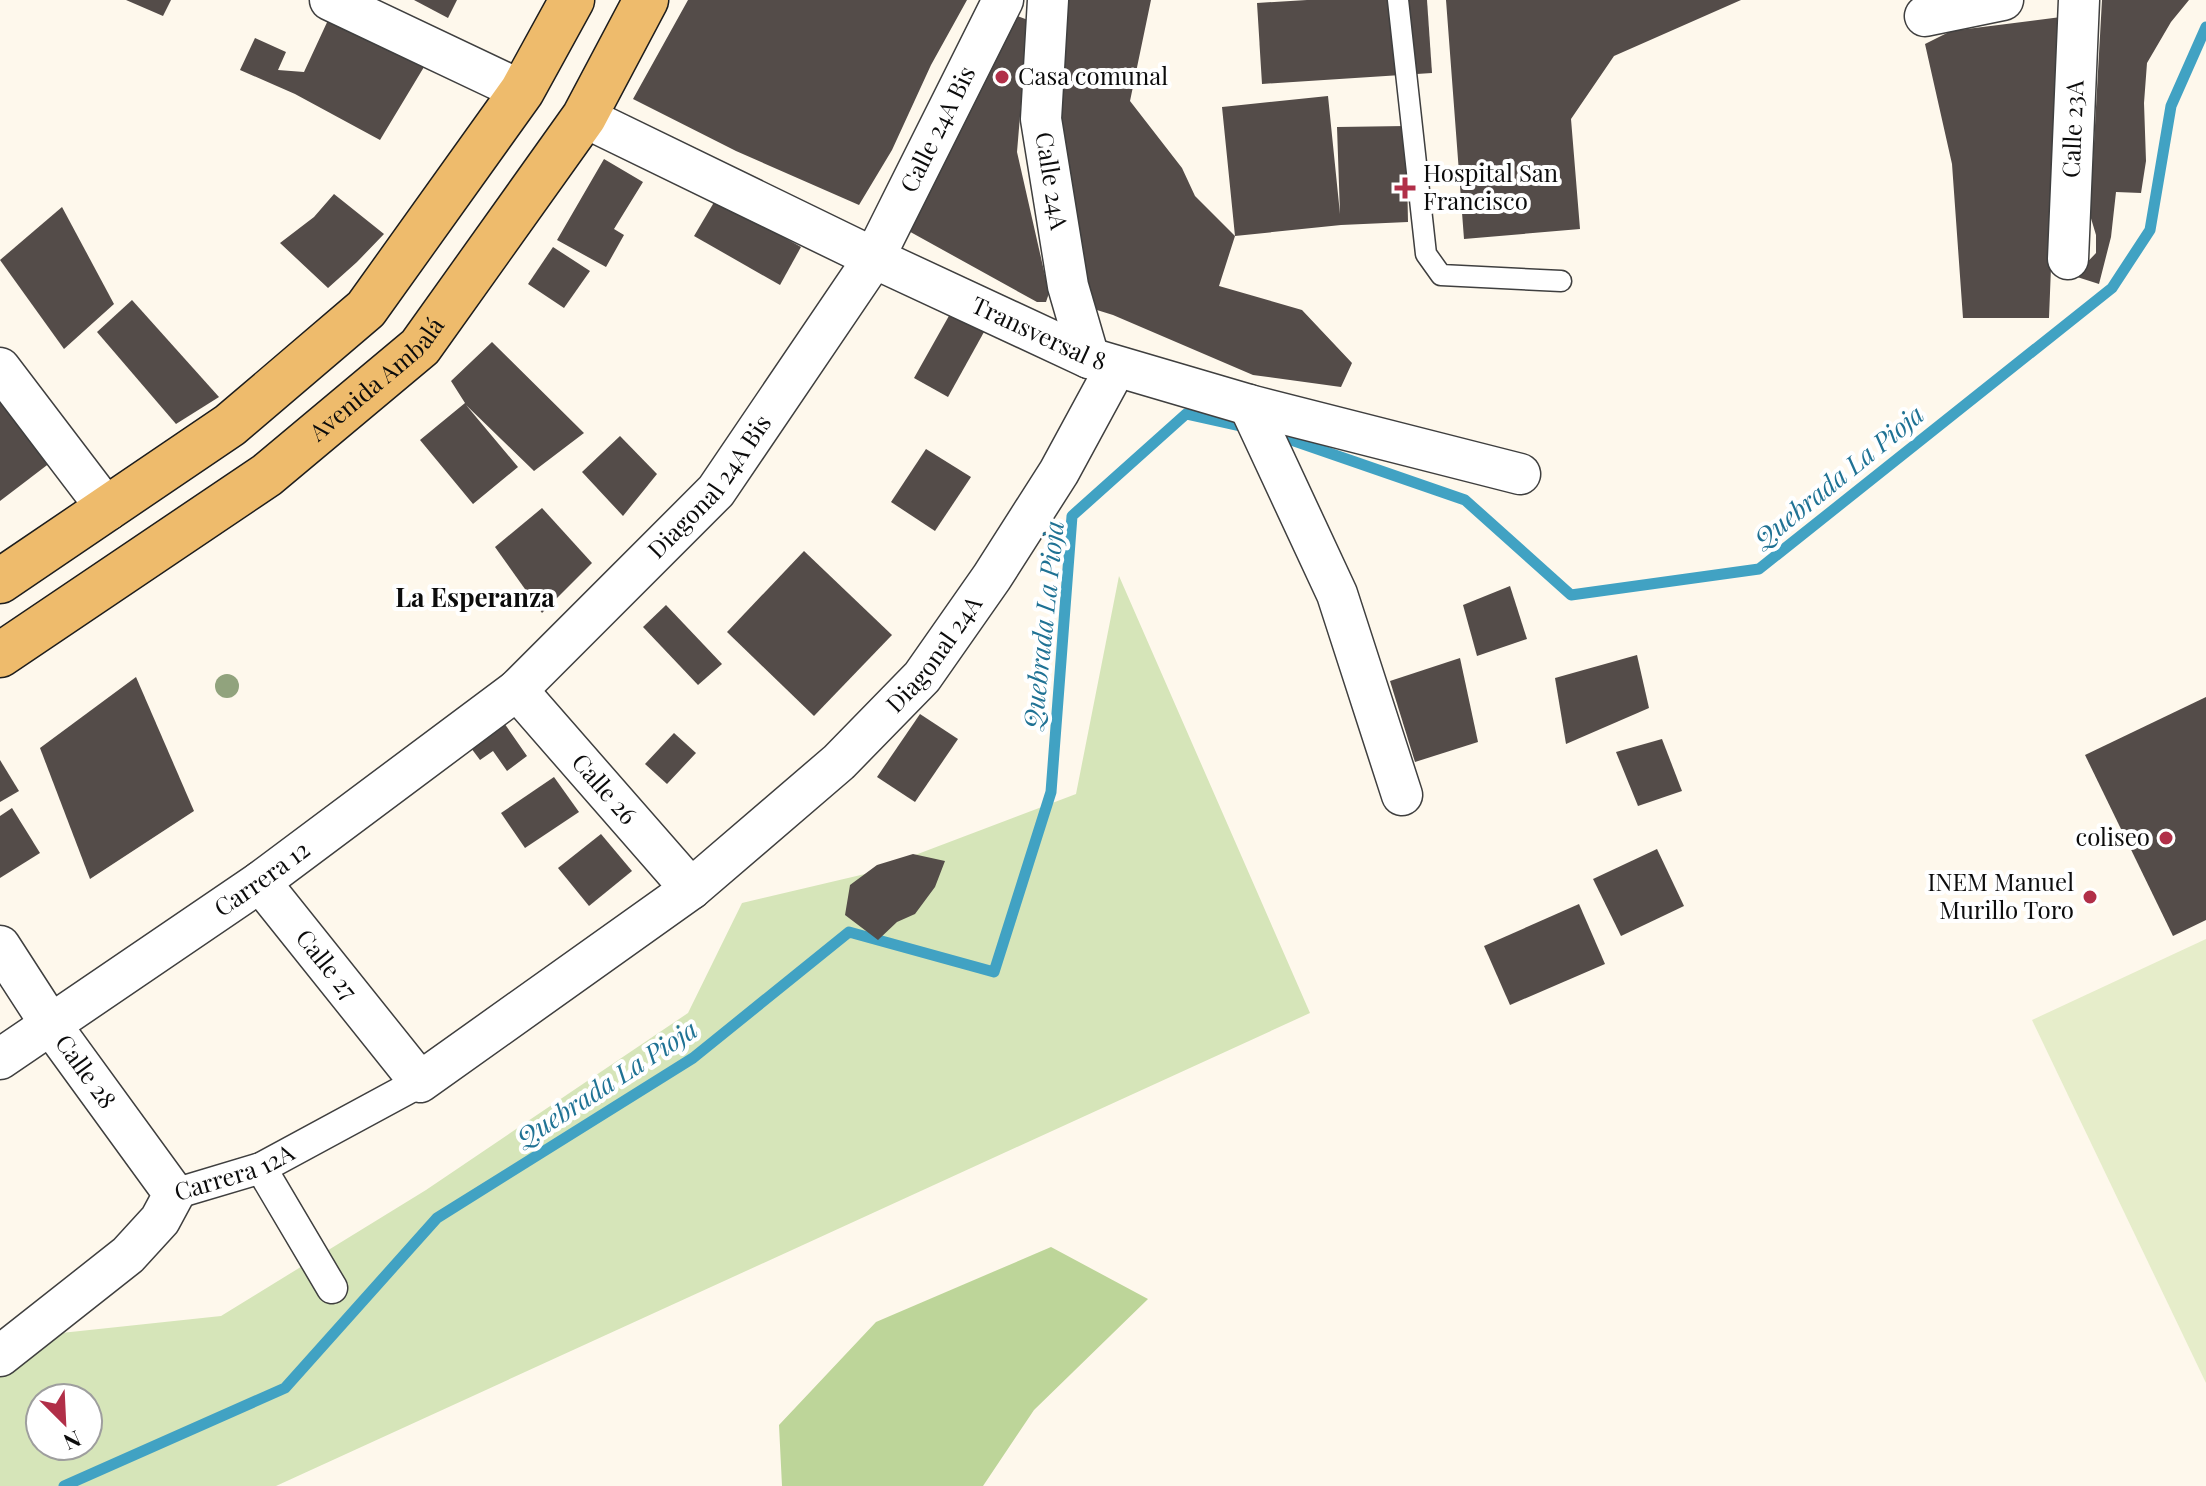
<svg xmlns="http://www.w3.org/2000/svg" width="2206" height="1486" font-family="'Playfair Display',serif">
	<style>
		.green { fill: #d6e5b9; fill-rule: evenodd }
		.forest { fill: #bdd599 }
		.pitch { fill: #e6edca }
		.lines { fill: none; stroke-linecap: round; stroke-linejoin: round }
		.stream { stroke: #41a2c3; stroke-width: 11 }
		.building { fill: #544c49 }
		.service-casing { stroke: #3f3f3f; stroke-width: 23 }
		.pedestrian-casing { stroke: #3f3f3f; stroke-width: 33 }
		.minor-casing { stroke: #3f3f3f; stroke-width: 43 }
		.primary-casing { stroke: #1d1d1d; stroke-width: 47 }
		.service { stroke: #fff; stroke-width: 20 }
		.pedestrian { stroke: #fff; stroke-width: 30 }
		.minor { stroke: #fff; stroke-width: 40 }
		.primary { stroke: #eebb6c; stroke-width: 44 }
		.tree { fill: #91a37d }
		.poi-dot { fill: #b12f48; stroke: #fff; stroke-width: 3 }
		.labels { text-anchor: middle; stroke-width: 8; stroke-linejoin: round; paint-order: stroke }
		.poi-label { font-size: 24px; fill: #0c0c0c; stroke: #fff; text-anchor: start }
		.street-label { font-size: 24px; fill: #0c0c0c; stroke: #fff }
		.water-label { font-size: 26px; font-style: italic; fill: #1f7294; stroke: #fff }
		.neighbourhood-label { font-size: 26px; font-weight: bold; fill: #0c0c0c; stroke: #fff }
	</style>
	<rect width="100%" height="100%" fill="#fef8ec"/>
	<path class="green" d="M1119,576L1310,1013L276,1486H0V1364L33,1336L221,1316L426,1190L688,1013L742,903L865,874L1076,794ZM40,1398H88V1446H40Z"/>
	<polygon class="forest" points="1051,1247 1148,1299 1034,1410 983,1486 782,1486 779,1425 876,1322"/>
	<polygon class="pitch" points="2206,939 2206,1383 2032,1020"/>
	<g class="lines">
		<g class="stream">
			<polyline points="1274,434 1465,500 1571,595 1759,569 2112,288 2150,230 2171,106 2206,27"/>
			<polyline points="64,1486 285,1388 437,1218 693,1058 849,932 994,972 1051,792 1072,516 1186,414 1249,428"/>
		</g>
	</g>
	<g class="building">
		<polygon points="126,0 171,0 163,16"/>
		<polygon points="414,0 457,0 448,18"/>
		<polygon points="688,0 967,0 931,65 892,150 859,205 736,151 633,99"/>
		<polygon points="1059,0 1151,0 1130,101 1182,168 1195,196 1235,236 1219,286 1302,310 1352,363 1341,387 1253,375 1113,315 1084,306 1056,184"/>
		<polygon points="1307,0 1427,0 1432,73 1262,84 1257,3"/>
		<polygon points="1446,0 1741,0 1614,56 1571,119 1580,229 1464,239"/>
		<polygon points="2102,0 2189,0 2171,22 2147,63 2144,103 2146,161 2141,193 2116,192 2111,237 2099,284 2074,276 2096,253 2096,235 2090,215"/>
		<polygon points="1012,14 1028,20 1017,152 1049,293 1046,302 1037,302 905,229"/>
		<polygon points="2061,17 2049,318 1963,318 1952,164 1925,44 1951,31"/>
		<polygon points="329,18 424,67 380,140 295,94 240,70 255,38 286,52 278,70 304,72"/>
		<polygon points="1328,96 1340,214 1337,127 1406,126 1408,222 1341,225 1235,236 1222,107"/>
		<polygon points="604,159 643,182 614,229 624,235 606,267 557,240"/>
		<polygon points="334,194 384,234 357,262 328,288 280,243 314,217"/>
		<polygon points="716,199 801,247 780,285 694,236"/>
		<polygon points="62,207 114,304 64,349 0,260"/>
		<polygon points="553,247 590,271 564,308 528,284"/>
		<polygon points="132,300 219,397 176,424 97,332"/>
		<polygon points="950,314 984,332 948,397 914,378"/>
		<polygon points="492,342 584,433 534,471 466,405 518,467 473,504 420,440 465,403 451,381"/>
		<polygon points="0,378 59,456 0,501"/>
		<polygon points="620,436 657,474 623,516 582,472"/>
		<polygon points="926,449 971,477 935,531 891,502"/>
		<polygon points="542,508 592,563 542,613 495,547"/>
		<polygon points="804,551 892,635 814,716 727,632"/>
		<polygon points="1510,586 1527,639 1477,656 1463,605"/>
		<polygon points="666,605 722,664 698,685 643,627"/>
		<polygon points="1637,655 1649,708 1566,744 1555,678"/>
		<polygon points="1460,658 1478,742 1415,762 1390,681"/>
		<polygon points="136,677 194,811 90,879 40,748"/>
		<polygon points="2206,697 2206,920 2173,936 2085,755"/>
		<polygon points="920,714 958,739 915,802 877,777"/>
		<polygon points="502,720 527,756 507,771 493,751 480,760 468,744"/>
		<polygon points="674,733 696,753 667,784 645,764"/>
		<polygon points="1662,739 1682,791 1638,806 1616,752"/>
		<polygon points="0,760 19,791 0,802"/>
		<polygon points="554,777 579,812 525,848 501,813"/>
		<polygon points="12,808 40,853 0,878 0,816"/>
		<polygon points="601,834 632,871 589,906 558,868"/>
		<polygon points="1657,849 1684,906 1621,936 1593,879"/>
		<polygon points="913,854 945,861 935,887 915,914 897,922 878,940 845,915 850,885 877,865"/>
		<polygon points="1579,904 1605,964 1510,1005 1484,946"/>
	</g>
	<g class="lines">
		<defs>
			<polyline id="service" points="1398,0 1426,254 1441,275 1561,281"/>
			<g id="pedestrian">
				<polyline points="261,1168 332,1288"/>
				<path id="s1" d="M174,1194L261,1168L420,1082"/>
			</g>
			<g id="minor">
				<polyline points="330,0 522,91"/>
				<path id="s2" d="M1048,0L1041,119L1068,286L1089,358"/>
				<polyline points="1925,16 2003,0"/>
				<path id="s3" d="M584,117L874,258L1089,358L1249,405L1520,474"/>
				<path id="s4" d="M2068,259L2079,0"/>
				<polyline points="0,368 108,510"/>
				<polyline points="1249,405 1337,594 1402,795"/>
				<path id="s5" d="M517,690L691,889"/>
				<path id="s6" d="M260,882L420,1082L691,889L839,762L922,677L992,577L1059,472L1116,367"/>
				<path id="s7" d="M0,946L51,1025L174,1194L160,1220L128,1255L0,1356"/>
				<path id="s8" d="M0,1059L260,882L517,690L716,491L874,258L1003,0"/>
			</g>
			<g id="primary">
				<polyline points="0,581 230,425 366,309 522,91 572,0"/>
				<path id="s9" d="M0,655L267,475L420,347L584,117L646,0"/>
			</g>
		</defs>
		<use href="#service" class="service-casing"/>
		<use href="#pedestrian" class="pedestrian-casing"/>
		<use href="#minor" class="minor-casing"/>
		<use href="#primary" class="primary-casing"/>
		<use href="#service" class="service"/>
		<use href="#pedestrian" class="pedestrian"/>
		<use href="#minor" class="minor"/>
		<use href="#primary" class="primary"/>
	</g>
	<circle class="tree" cx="227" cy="686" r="12"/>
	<g class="poi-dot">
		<circle cx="1002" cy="77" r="8"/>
		<path d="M1401 176h8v8h8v8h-8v8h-8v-8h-8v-8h8z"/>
		<circle cx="2166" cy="838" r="8"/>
		<circle cx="2090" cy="897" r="8"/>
	</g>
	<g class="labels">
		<g class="poi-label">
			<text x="1018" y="85">Casa comunal</text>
			<text x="1423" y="182">Hospital San<tspan x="1423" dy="28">Francisco</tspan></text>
			<text x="2150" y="846" text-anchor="end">coliseo</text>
			<text x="2074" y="891" text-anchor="end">INEM Manuel<tspan x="2074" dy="28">Murillo Toro</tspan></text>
		</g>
		<g class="street-label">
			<text dy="8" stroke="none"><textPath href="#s8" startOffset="1342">Calle 24A Bis</textPath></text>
			<text dy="8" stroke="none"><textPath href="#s4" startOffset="130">Calle 23A</textPath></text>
			<text dy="8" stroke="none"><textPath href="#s2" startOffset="182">Calle 24A</textPath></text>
			<text dy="8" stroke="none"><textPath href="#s3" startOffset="504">Transversal 8</textPath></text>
			<text dy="8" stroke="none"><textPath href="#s9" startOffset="468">Avenida Ambalá</textPath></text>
			<text dy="8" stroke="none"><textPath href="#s8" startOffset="916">Diagonal 24A Bis</textPath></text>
			<text dy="8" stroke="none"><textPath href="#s6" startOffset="928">Diagonal 24A</textPath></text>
			<text dy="8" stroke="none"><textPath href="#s5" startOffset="132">Calle 26</textPath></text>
			<text dy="8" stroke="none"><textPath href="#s8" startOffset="318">Carrera 12</textPath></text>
			<text dy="8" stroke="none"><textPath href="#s6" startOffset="106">Calle 27</textPath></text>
			<text dy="8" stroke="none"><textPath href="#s7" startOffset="152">Calle 28</textPath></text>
			<text dy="8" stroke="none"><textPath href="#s1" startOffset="64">Carrera 12A</textPath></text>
		</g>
		<g class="water-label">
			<text transform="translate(1839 477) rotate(-39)" y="9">Quebrada La Pioja</text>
			<text transform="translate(1044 625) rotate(-84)" y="9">Quebrada La Pioja</text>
			<text transform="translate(607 1084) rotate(-33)" y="9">Quebrada La Pioja</text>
		</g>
		<g class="neighbourhood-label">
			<text x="475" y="607">La Esperanza</text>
		</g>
	</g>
	<g transform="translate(64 1422) rotate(156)"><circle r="38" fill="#ffffff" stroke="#9e9e9e" stroke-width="2"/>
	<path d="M0-6L14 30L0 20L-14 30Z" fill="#b12f48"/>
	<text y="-12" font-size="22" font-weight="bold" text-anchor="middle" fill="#0c0c0c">N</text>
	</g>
</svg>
